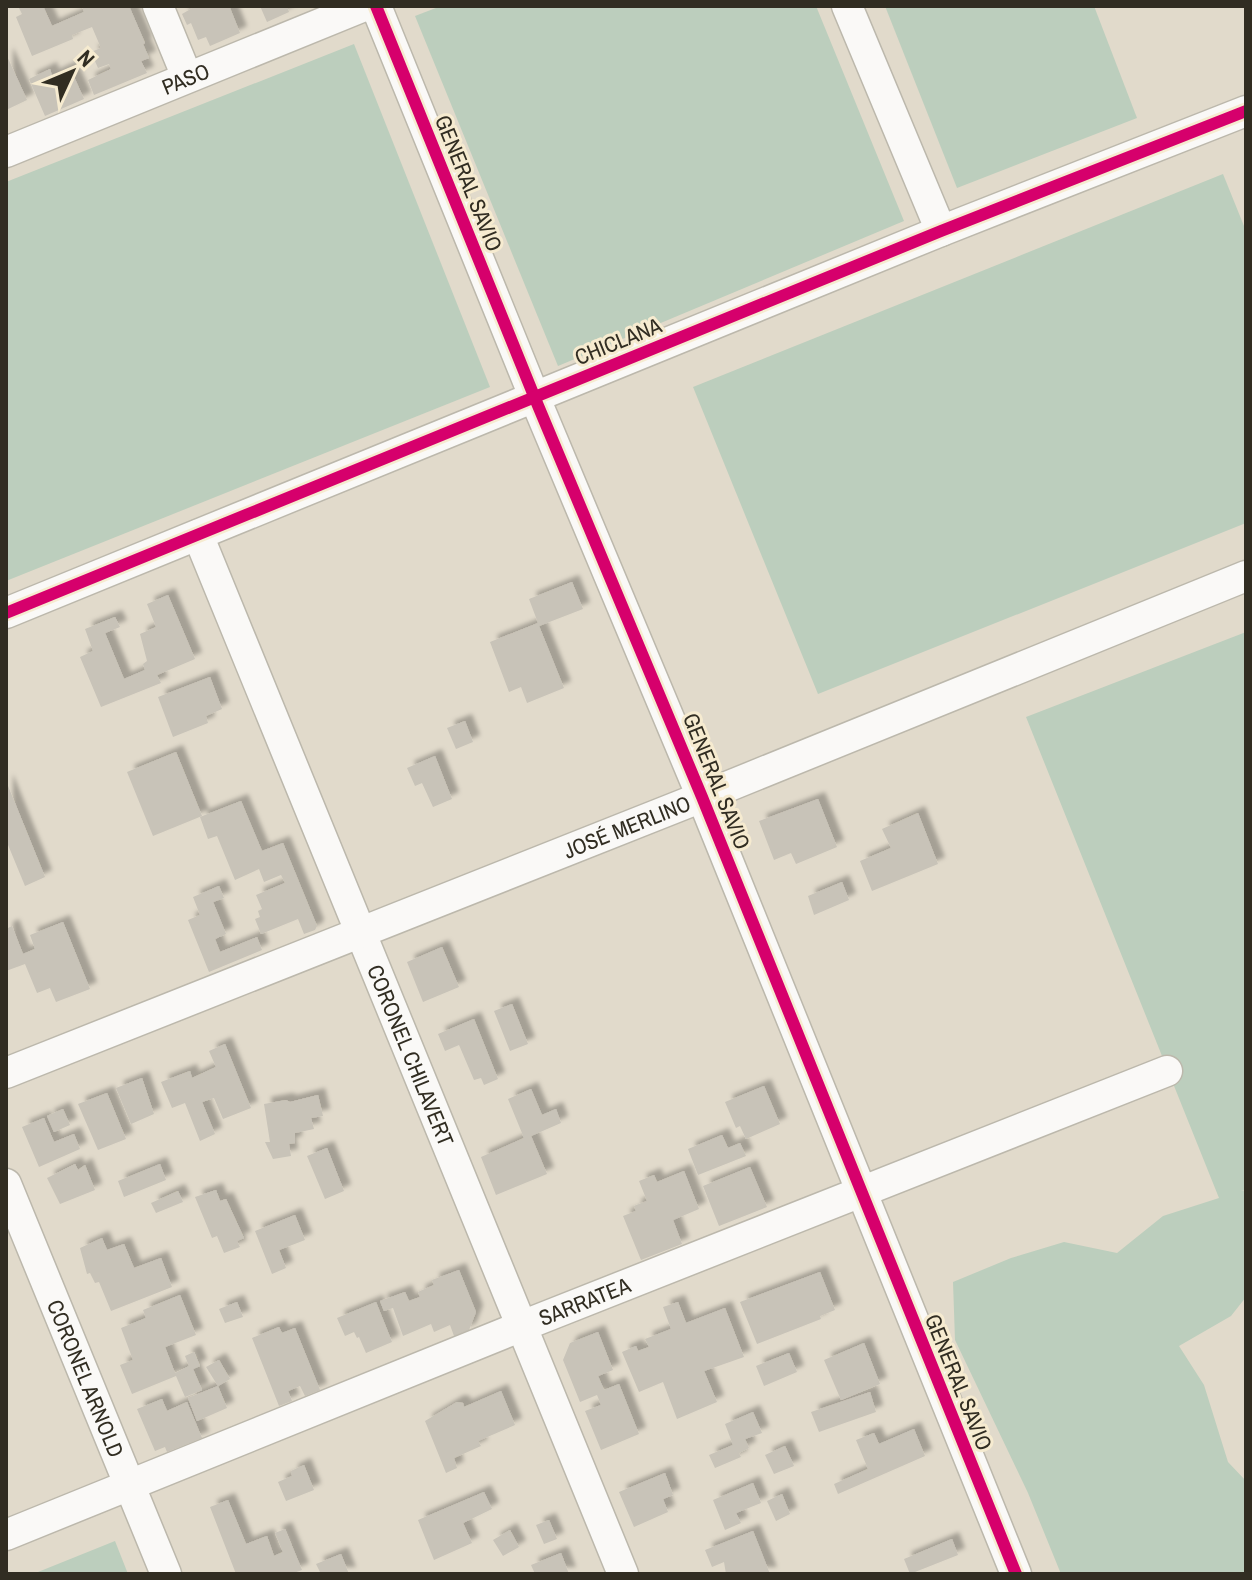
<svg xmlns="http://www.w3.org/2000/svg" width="1252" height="1580" font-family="'Archivo Narrow',sans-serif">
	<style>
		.green { fill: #bccebd }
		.building { fill: #c8c3b8; filter: url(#shadow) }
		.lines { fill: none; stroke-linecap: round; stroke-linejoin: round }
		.minor-casing { stroke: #bcb8ac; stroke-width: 33 }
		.minor { stroke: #faf9f7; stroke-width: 30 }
		.cycleway-casing { stroke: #f6ebd0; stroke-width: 17 }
		.cycleway { stroke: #d6006c; stroke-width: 12 }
		.labels { text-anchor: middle; stroke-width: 6; stroke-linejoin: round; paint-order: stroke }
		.street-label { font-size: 22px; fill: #312d22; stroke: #f6ebd0 }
	</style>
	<defs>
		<filter id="shadow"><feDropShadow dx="7" dy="-7" stdDeviation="2" flood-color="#0004"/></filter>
	</defs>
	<rect width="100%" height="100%" fill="#e1dacb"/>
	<g class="green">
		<polygon points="441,6 816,6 904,221 558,366 415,16"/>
		<polygon points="885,6 1094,6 1137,118 957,188"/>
		<polygon points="354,44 490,387 6,581 6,182"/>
		<polygon points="1223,174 1246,231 1246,523 818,694 693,387"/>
		<polygon points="1246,632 1246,1189 1241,1191 1246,1190 1246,1297 1231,1316 1179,1346 1204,1385 1228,1462 1246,1481 1246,1574 1061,1574 1028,1493 955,1340 953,1282 1011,1258 1064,1242 1117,1253 1163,1216 1219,1198 1026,717"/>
		<polygon points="115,1541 128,1574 33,1574"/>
	</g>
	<g class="building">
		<polygon points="18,6 43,6 52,26 84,12 82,6 129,6 145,43 143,44 149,58 141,61 147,73 94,95 88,80 111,69 109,64 98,68 91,52 101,48 92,27 72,35 73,39 32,56 16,17 22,14"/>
		<polygon points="196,6 235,6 230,8 240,33 210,46 206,37 198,40 191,23 187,25 182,14"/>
		<polygon points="260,6 287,6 289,12 267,22"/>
		<polygon points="6,54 27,100 6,110"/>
		<polygon points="70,68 84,99 45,116 29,79 50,69 52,76"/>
		<polygon points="572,582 583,609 539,626 564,688 527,703 521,687 509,692 490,642 538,623 529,599"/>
		<polygon points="168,595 195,659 157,675 161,683 101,707 80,657 93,651 85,629 115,617 120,627 105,633 124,679 145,670 143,664 147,661 140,634 156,627 147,604"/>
		<polygon points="210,677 222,709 206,716 208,723 173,737 158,697"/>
		<polygon points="465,721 473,742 456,749 447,728"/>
		<polygon points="176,752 202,816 153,836 127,772"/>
		<polygon points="435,756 452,799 433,807 422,783 415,786 407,768"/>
		<polygon points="6,781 45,877 25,886 6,840"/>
		<polygon points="818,799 837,847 796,864 791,853 774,860 759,821"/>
		<polygon points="241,801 262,851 283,843 317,926 315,930 304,934 298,919 261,934 255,919 260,917 258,911 262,909 256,895 285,883 281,875 264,882 259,869 235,880 217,836 208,839 200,817"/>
		<polygon points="918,813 938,864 872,891 860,861 891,848 882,829"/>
		<polygon points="842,882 849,900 814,915 808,896"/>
		<polygon points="219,886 224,898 213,902 226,934 215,939 220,952 257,937 262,950 209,972 188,920 200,915 193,897"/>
		<polygon points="63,922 90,989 56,1002 50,988 37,993 25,964 6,971 6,929 12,926 23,954 35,949 30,935"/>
		<polygon points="442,947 459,987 423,1002 407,962"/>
		<polygon points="512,1004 528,1044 510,1051 494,1011"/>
		<polygon points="474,1019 498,1079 484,1085 481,1078 474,1080 459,1045 445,1051 438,1034"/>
		<polygon points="225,1044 251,1108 223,1119 214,1098 202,1102 215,1134 200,1141 185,1103 172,1108 161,1082 190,1071 192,1078 216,1067 209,1051"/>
		<polygon points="142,1078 154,1114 131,1124 116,1088"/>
		<polygon points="764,1086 780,1124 746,1139 740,1126 736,1128 725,1102"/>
		<polygon points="531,1089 542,1115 556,1109 561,1123 531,1136 547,1174 496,1195 481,1157 524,1138 508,1099"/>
		<polygon points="107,1093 126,1139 98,1150 78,1104"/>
		<polygon points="318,1095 323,1116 311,1118 314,1129 295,1133 295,1143 289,1144 291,1156 273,1159 265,1142 270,1142 264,1104 286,1100 290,1102"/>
		<polygon points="63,1109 70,1125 54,1132 47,1116"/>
		<polygon points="44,1118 54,1142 74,1134 80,1149 39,1167 22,1127"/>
		<polygon points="722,1135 728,1148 740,1143 746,1156 698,1175 688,1149"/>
		<polygon points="327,1148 344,1191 325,1199 307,1156"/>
		<polygon points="75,1164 78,1170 85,1165 95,1190 60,1204 47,1178"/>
		<polygon points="160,1164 166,1180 124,1197 118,1181"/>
		<polygon points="750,1167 767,1207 719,1226 703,1186"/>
		<polygon points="684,1171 699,1209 673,1220 682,1244 641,1260 623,1216 636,1211 634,1206 647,1201 639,1181 654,1175 657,1182"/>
		<polygon points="216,1190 220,1201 226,1199 244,1238 237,1241 240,1247 224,1253 217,1236 212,1238 195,1197"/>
		<polygon points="178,1191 183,1202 156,1213 151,1203"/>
		<polygon points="295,1215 305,1240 279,1250 286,1268 272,1274 255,1231"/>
		<polygon points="102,1238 107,1250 124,1244 134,1268 161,1258 172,1287 111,1311 99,1282 95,1283 90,1273 87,1274 80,1248"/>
		<polygon points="459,1270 476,1312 469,1330 454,1336 450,1325 434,1332 431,1324 403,1336 393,1308 384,1311 380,1301 405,1292 409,1301 420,1297 418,1292 434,1285 432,1280"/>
		<polygon points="820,1272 835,1310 820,1316 821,1319 757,1344 740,1302"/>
		<polygon points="180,1295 196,1335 165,1347 175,1373 189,1366 185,1356 194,1352 200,1366 193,1369 202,1390 185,1397 176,1376 132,1394 120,1365 133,1360 121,1328 146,1318 143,1310"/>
		<polygon points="237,1302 243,1317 225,1323 219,1309"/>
		<polygon points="376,1302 392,1342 366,1353 359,1337 357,1338 354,1332 345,1336 337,1318"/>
		<polygon points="678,1302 686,1323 725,1308 744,1357 704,1371 717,1402 677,1419 663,1382 639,1392 622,1352 636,1346 638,1351 649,1347 645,1339 671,1329 663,1307"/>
		<polygon points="279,1327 282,1333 295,1328 320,1390 305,1396 300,1386 288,1391 292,1401 279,1406 252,1338"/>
		<polygon points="598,1332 613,1370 598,1376 604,1390 619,1384 639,1434 601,1450 585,1411 601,1405 597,1395 580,1402 563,1360 570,1343"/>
		<polygon points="864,1343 880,1384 841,1400 824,1360"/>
		<polygon points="789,1353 797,1372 764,1386 756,1366"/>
		<polygon points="219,1360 230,1379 218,1386 206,1367"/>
		<polygon points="218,1386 227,1408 197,1421 188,1398"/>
		<polygon points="501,1391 515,1425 478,1441 481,1446 454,1458 457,1468 446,1473 425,1421 457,1402 463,1403 464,1407"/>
		<polygon points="870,1392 876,1412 819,1432 811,1412"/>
		<polygon points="162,1399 167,1411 187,1402 202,1438 167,1452 165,1447 155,1451 137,1409"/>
		<polygon points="753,1412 762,1433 745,1439 749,1448 739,1453 741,1457 715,1468 709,1455 733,1445 725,1424"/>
		<polygon points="914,1429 925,1456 838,1494 834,1484 868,1469 856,1440 874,1433 879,1444"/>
		<polygon points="785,1446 794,1466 774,1474 765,1455"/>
		<polygon points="304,1465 314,1490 286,1501 278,1482 292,1476 291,1471"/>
		<polygon points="665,1473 673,1495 663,1499 668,1512 634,1527 619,1492"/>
		<polygon points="753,1483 761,1503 736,1513 741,1523 725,1530 713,1500"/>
		<polygon points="484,1492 492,1509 463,1523 472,1543 434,1560 418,1520"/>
		<polygon points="782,1494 790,1514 776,1521 767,1501"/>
		<polygon points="228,1500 246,1544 267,1536 274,1556 283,1552 275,1533 285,1529 302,1570 291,1574 236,1574 210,1507"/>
		<polygon points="549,1520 557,1539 544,1544 536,1525"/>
		<polygon points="510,1530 519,1547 503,1556 493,1540"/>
		<polygon points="753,1531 770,1574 726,1574 724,1562 712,1567 705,1550"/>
		<polygon points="952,1539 958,1555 910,1574 904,1559"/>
		<polygon points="561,1553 569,1574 535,1574 531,1565"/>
		<polygon points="341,1554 349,1574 321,1574 316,1564"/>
	</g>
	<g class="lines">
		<defs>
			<g id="minor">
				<polyline points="158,6 187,77"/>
				<polyline points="376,6 534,396 702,797 1016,1574"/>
				<polyline points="847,6 941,231"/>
				<path id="s1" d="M6,152L364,6"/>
				<path id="s2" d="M198,535L623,1574"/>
				<polyline points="6,613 941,231 1246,111"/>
				<path id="s3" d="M6,1073L702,797L1246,576"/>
				<path id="s4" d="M6,1184L166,1574"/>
				<path id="s5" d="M6,1535L522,1326L1167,1071"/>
			</g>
		</defs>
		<use href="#minor" class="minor-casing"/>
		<use href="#minor" class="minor"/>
		<defs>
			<g id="cycleway">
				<polyline points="376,6 534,396 702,797 1016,1574"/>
				<polyline points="6,613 941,231 1246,111"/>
			</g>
		</defs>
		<use href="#cycleway" class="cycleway-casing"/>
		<use href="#cycleway" class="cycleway"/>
	</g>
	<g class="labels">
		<g class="street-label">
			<text dy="8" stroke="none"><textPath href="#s1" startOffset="194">PASO</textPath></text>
			<text transform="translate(469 183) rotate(68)" y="8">GENERAL SAVIO</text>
			<text transform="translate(618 341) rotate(-22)" y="8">CHICLANA</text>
			<text transform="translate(717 781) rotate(68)" y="8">GENERAL SAVIO</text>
			<text dy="8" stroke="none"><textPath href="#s3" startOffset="668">JOSÉ MERLINO</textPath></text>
			<text dy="8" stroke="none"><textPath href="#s2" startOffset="562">CORONEL CHILAVERT</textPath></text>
			<text dy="8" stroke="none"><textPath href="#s5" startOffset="624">SARRATEA</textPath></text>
			<text dy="8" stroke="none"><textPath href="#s4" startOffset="210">CORONEL ARNOLD</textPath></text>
			<text transform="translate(959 1382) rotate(68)" y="8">GENERAL SAVIO</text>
		</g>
	</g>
	<rect width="1252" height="1580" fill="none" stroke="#312d22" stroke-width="16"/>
	<g transform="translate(72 72) rotate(46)" stroke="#f6ebd0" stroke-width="6" paint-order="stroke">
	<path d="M0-6L14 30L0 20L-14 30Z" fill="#312d22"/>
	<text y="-12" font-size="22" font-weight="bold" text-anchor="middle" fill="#312d22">N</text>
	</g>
</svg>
